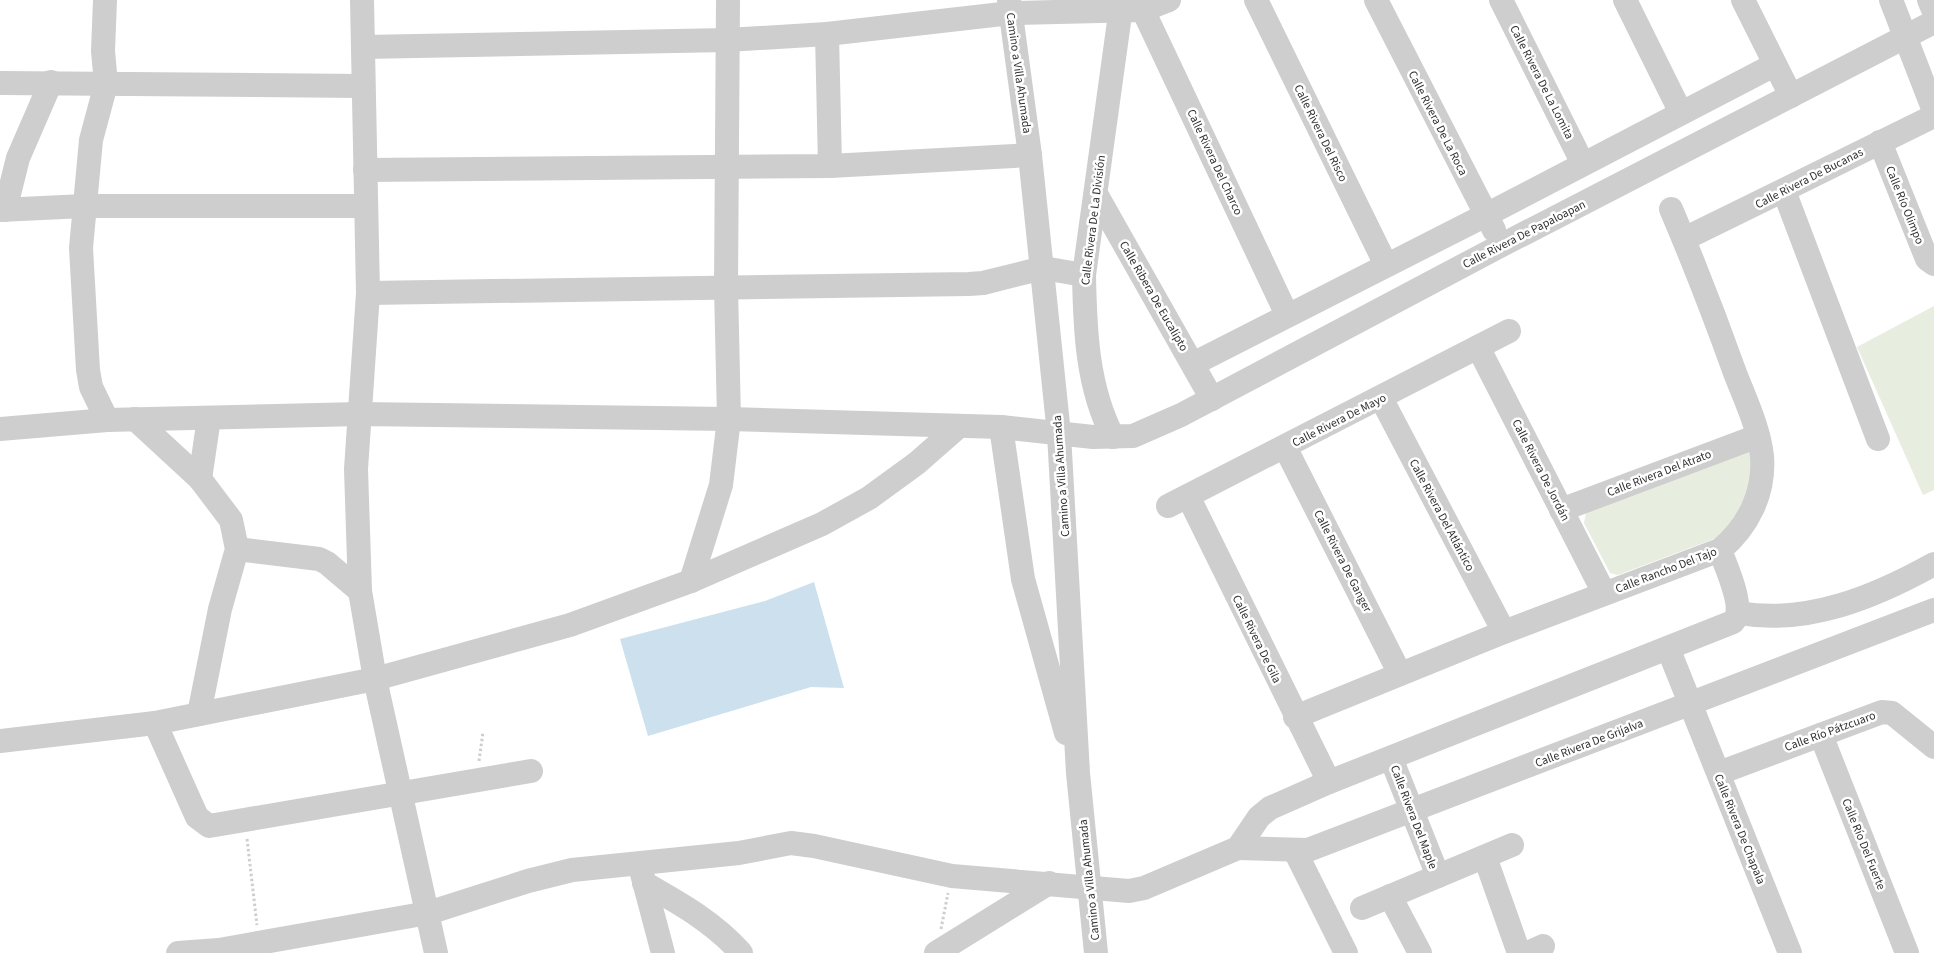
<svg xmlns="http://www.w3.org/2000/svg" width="1934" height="953" font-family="'Source Sans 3',sans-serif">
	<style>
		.green { fill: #e7eedf }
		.water { fill: #cce0ed }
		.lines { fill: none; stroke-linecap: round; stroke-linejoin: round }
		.path { stroke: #cecece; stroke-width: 3; stroke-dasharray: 2.5 2.5; stroke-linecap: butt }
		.minor { stroke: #cecece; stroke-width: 24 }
		.labels { text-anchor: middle; stroke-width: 5; stroke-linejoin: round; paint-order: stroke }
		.street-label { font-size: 12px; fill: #313131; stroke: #fff }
	</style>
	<rect width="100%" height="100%" fill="#fff"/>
	<g class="green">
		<polygon points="1934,306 1934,490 1923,495 1857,347"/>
		<polygon points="1750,447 1752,475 1743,509 1727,534 1618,575 1610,573 1584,523 1587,508"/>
	</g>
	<polygon class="water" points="814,582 844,688 811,687 648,736 620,639 765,601"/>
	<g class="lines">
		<g class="path">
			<polyline points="479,761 483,732"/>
			<polyline points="247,839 257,925"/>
			<polyline points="941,929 948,893"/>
		</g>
		<g class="minor">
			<polyline points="105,0 103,51 106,84 91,140 81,248 88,370 91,387 107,420"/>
			<polyline points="362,0 368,293 356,469 360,591 375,679 436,953"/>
			<polyline points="1009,0 1030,155 1059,434 1078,773 1096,953"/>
			<polyline points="1256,0 1386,265"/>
			<polyline points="1376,0 1494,230"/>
			<polyline points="1501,0 1583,164"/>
			<polyline points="1625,0 1681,113"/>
			<polyline points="1743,0 1791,96"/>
			<polyline points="1891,0 1934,111"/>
			<polyline points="1929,0 1934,12"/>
			<polyline points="1143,10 1287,315"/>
			<polyline points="827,34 830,166"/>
			<polyline points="363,47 727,40 827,34 1011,13 1143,10 1169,0"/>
			<polyline points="0,83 363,86"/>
			<polyline points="1880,142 1927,259 1934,264"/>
			<polyline points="365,170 830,166 1030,155"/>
			<polyline points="1784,191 1878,439"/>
			<polyline points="1096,194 1212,399"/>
			<polyline points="0,210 84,206 365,206"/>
			<polyline points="5,210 18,158 51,82"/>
			<polyline points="1684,239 1934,116"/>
			<polyline points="368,293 969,284 983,283 1043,268 1084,275"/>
			<polyline points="1478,347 1604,593"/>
			<polyline points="1193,364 1486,215 1774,65"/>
			<polyline points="1381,398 1504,632"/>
			<polyline points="135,419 200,479 231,520 237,549 220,609 199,714"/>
			<polyline points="1001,427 1023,579 1066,733"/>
			<polyline points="0,429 107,420 360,414 729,419 1001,427 1093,437 1133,436 1181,415 1502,245 1934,22"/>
			<path d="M1113,437C1087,387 1085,330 1084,275L1122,0"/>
			<polyline points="1285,447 1400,674"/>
			<polyline points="200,479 209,418"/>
			<polyline points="1188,496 1329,782"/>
			<polyline points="1168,506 1509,331"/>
			<polyline points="1561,510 1758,436"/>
			<polyline points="237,549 319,559 327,563 360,591"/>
			<polyline points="691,581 721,485 729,419 726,287 728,0"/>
			<path d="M1739,613C1807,625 1875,597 1934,564"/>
			<polyline points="1668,648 1790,953"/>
			<path d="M1295,717L1504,632L1720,550C1748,527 1765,493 1762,456C1759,428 1745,399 1735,373C1715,317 1694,263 1671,209"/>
			<polyline points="155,723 197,817 209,826 531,771"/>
			<polyline points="1821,735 1907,953"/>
			<polyline points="0,741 155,723 375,679 570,625 691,581 822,524 869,498 917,463 958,427"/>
			<polyline points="1391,758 1438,876"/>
			<polyline points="1719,773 1882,712 1892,713 1934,747"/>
			<polyline points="1238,848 1308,850 1934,610"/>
			<polyline points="1295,851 1346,953"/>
			<polyline points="1485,857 1519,953"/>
			<polyline points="642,874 663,953"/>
			<path d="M644,883C679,903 714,922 741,953"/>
			<polyline points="1390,896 1420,953"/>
			<polyline points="1362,908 1512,845"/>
			<path d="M178,953L219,950L428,913L528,881L572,870L739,853L791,843L814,846L952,876L1129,891L1144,888L1238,848L1259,817L1270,808L1329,782L1733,622C1746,609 1726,567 1720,550"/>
			<polyline points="936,953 1049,883"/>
			<polyline points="1528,953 1543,946"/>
		</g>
	</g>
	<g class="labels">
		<g class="street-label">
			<text transform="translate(1019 73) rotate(82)" y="4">Camino a Villa Ahumada</text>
			<text transform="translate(1542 82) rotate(63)" y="4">Calle Rivera De La Lomita</text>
			<text transform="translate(1438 123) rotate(63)" y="4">Calle Rivera De La Roca</text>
			<text transform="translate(1321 133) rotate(64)" y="4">Calle Rivera Del Risco</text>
			<text transform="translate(1215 162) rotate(65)" y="4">Calle Rivera Del Charco</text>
			<text transform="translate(1809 178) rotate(-27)" y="4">Calle Rivera De Bucanas</text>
			<text transform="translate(1905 205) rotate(68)" y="4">Calle Río Olimpo</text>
			<text transform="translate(1093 220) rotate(-83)" y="4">Calle Rivera De La División</text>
			<text transform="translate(1524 234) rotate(-27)" y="4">Calle Rivera De Papaloapan</text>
			<text transform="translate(1154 296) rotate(60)" y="4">Calle Ribera De Eucalipto</text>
			<text transform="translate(1339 420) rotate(-27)" y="4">Calle Rivera De Mayo</text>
			<text transform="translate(1541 470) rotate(63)" y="4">Calle Rivera De Jordán</text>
			<text transform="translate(1659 473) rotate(-21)" y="4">Calle Rivera Del Atrato</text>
			<text transform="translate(1061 476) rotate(-94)" y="4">Camino a Villa Ahumada</text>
			<text transform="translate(1442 515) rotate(62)" y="4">Calle Rivera Del Atlántico</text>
			<text transform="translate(1343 561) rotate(63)" y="4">Calle Rivera De Ganger</text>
			<text transform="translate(1666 570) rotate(-21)" y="4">Calle Rancho Del Tajo</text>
			<text transform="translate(1257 639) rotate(64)" y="4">Calle Rivera De Gila</text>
			<text transform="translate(1830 731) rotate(-20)" y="4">Calle Río Pátzcuaro</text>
			<text transform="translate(1589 743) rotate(-21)" y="4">Calle Rivera De Grijalva</text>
			<text transform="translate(1414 817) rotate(69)" y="4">Calle Rivera Del Maple</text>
			<text transform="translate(1740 829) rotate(68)" y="4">Calle Rivera De Chapala</text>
			<text transform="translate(1864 844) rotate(68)" y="4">Calle Río Del Fuerte</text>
			<text transform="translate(1089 880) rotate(-96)" y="4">Camino a Villa Ahumada</text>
		</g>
	</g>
</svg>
